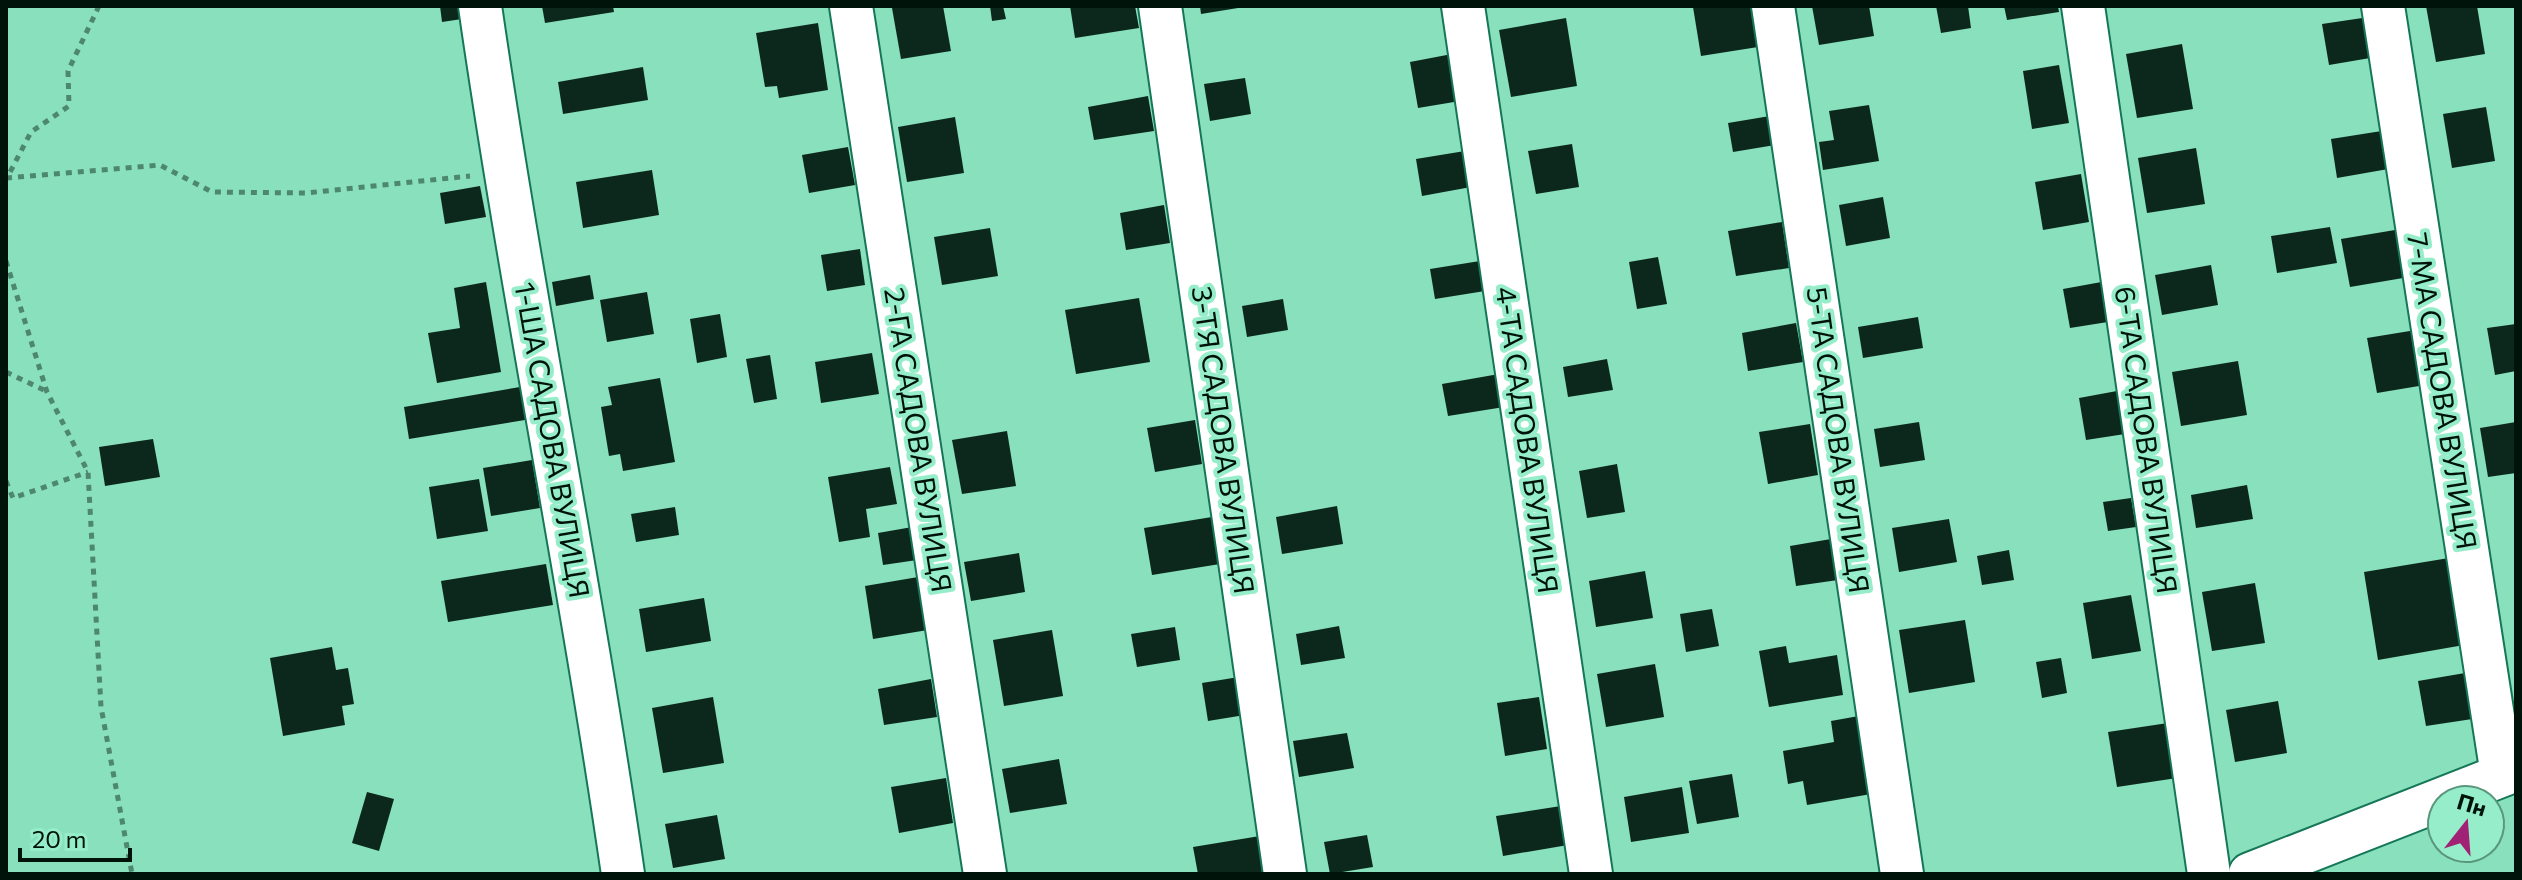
<svg xmlns="http://www.w3.org/2000/svg" width="2522" height="880" font-family="Commissioner,sans-serif">
	<style>
		.building { fill: #0c281d }
		.lines { fill: none; stroke-linecap: round; stroke-linejoin: round }
		.minor-casing { stroke: #157758; stroke-width: 46 }
		.path { stroke: #4e876f; stroke-width: 5; stroke-dasharray: 6 6; stroke-linecap: butt }
		.minor { stroke: #fff; stroke-width: 42 }
		.labels { text-anchor: middle; stroke-width: 8; stroke-linejoin: round; paint-order: stroke }
		.street-label { font-size: 28px; fill: #00130a; stroke: #96edc9 }
	</style>
	<rect width="100%" height="100%" fill="#89e0bc"/>
	<g class="building">
		<polygon points="440,6 473,6 475,17 442,22"/>
		<polygon points="542,6 613,6 614,12 545,23"/>
		<polygon points="906,6 943,6 951,51 901,59 892,8"/>
		<polygon points="990,6 1003,6 1006,19 992,21"/>
		<polygon points="1070,6 1135,6 1139,28 1075,38"/>
		<polygon points="1200,6 1238,6 1238,8 1201,14"/>
		<polygon points="1751,6 1758,47 1701,56 1693,7"/>
		<polygon points="1812,6 1869,6 1874,36 1819,45"/>
		<polygon points="1936,6 1968,6 1971,28 1941,33"/>
		<polygon points="2004,6 2058,6 2059,12 2007,20"/>
		<polygon points="2426,6 2477,6 2485,54 2436,62"/>
		<polygon points="2369,17 2376,57 2329,65 2322,24"/>
		<polygon points="1566,18 1577,86 1511,97 1499,30"/>
		<polygon points="818,23 828,90 779,98 777,86 765,87 756,33"/>
		<polygon points="2182,44 2193,109 2137,118 2126,54"/>
		<polygon points="1452,54 1460,101 1418,108 1410,62"/>
		<polygon points="2059,65 2069,123 2032,129 2023,71"/>
		<polygon points="643,67 648,100 563,114 558,82"/>
		<polygon points="1245,78 1251,114 1210,121 1204,84"/>
		<polygon points="1148,96 1154,131 1094,140 1088,107"/>
		<polygon points="1869,105 1879,161 1823,170 1819,142 1834,140 1829,111"/>
		<polygon points="2486,107 2495,161 2452,168 2443,114"/>
		<polygon points="1770,116 1775,145 1733,152 1728,123"/>
		<polygon points="955,117 964,173 907,182 898,127"/>
		<polygon points="2388,130 2394,168 2337,178 2331,139"/>
		<polygon points="1572,144 1579,187 1536,194 1528,151"/>
		<polygon points="848,147 855,185 809,193 802,155"/>
		<polygon points="2196,148 2205,204 2147,213 2138,158"/>
		<polygon points="1465,151 1471,187 1422,196 1416,159"/>
		<polygon points="652,170 659,215 583,228 576,182"/>
		<polygon points="2081,174 2089,222 2043,230 2035,182"/>
		<polygon points="480,186 486,217 445,224 440,193"/>
		<polygon points="1883,197 1890,238 1846,246 1839,205"/>
		<polygon points="1164,205 1170,243 1126,250 1120,213"/>
		<polygon points="1782,222 1789,268 1736,276 1728,231"/>
		<polygon points="2330,227 2337,263 2277,273 2271,236"/>
		<polygon points="990,228 998,276 942,285 934,237"/>
		<polygon points="2407,228 2415,276 2350,287 2341,239"/>
		<polygon points="860,249 865,285 827,291 821,255"/>
		<polygon points="1658,257 1667,304 1637,309 1629,262"/>
		<polygon points="1480,261 1485,291 1435,299 1430,269"/>
		<polygon points="2211,265 2218,305 2162,315 2155,275"/>
		<polygon points="590,275 594,299 556,306 552,282"/>
		<polygon points="2107,281 2114,321 2070,328 2063,289"/>
		<polygon points="486,282 501,372 437,383 428,333 460,328 454,288"/>
		<polygon points="647,292 654,334 607,342 600,300"/>
		<polygon points="1139,298 1150,362 1076,374 1065,310"/>
		<polygon points="1283,299 1288,330 1247,337 1242,306"/>
		<polygon points="720,314 727,357 697,363 690,319"/>
		<polygon points="1918,317 1923,348 1863,358 1858,327"/>
		<polygon points="1796,323 1803,362 1748,371 1742,333"/>
		<polygon points="2516,324 2516,371 2495,375 2487,328"/>
		<polygon points="2416,330 2425,385 2377,393 2367,338"/>
		<polygon points="872,353 879,394 821,403 815,362"/>
		<polygon points="770,355 777,399 754,403 746,359"/>
		<polygon points="1607,359 1613,390 1568,397 1563,367"/>
		<polygon points="2238,361 2247,415 2181,426 2172,372"/>
		<polygon points="1499,374 1504,407 1448,416 1442,384"/>
		<polygon points="660,378 675,462 623,471 620,454 609,456 601,407 612,405 608,387"/>
		<polygon points="526,386 531,419 409,439 404,407"/>
		<polygon points="2117,391 2125,434 2086,440 2079,398"/>
		<polygon points="1195,420 1202,464 1155,472 1147,428"/>
		<polygon points="1919,422 1925,460 1880,467 1874,429"/>
		<polygon points="2516,422 2516,473 2488,477 2480,428"/>
		<polygon points="1810,424 1818,475 1768,484 1759,432"/>
		<polygon points="1007,431 1016,486 962,494 952,440"/>
		<polygon points="153,439 160,477 105,486 99,447"/>
		<polygon points="532,460 540,508 491,516 483,468"/>
		<polygon points="1617,464 1625,512 1587,518 1579,471"/>
		<polygon points="890,467 897,504 866,509 870,537 839,542 828,477"/>
		<polygon points="479,479 488,531 437,539 429,487"/>
		<polygon points="2247,485 2253,519 2196,528 2191,495"/>
		<polygon points="2131,498 2136,527 2108,531 2103,502"/>
		<polygon points="1337,506 1343,544 1282,554 1276,517"/>
		<polygon points="675,507 679,535 636,542 631,514"/>
		<polygon points="1212,517 1220,564 1152,575 1144,528"/>
		<polygon points="1949,519 1957,562 1899,572 1892,528"/>
		<polygon points="918,526 924,559 883,565 878,533"/>
		<polygon points="1831,539 1838,580 1796,586 1790,546"/>
		<polygon points="2009,550 2014,580 1982,585 1977,556"/>
		<polygon points="1019,553 1025,592 971,601 964,562"/>
		<polygon points="2449,558 2464,645 2378,660 2364,572"/>
		<polygon points="546,564 553,605 448,622 441,581"/>
		<polygon points="1645,571 1653,618 1596,627 1589,581"/>
		<polygon points="930,575 940,628 873,639 865,586"/>
		<polygon points="2255,583 2265,643 2212,651 2202,592"/>
		<polygon points="2131,595 2141,651 2092,659 2083,603"/>
		<polygon points="704,598 711,641 646,652 639,609"/>
		<polygon points="1712,609 1719,646 1686,652 1680,614"/>
		<polygon points="1965,620 1975,682 1909,693 1899,630"/>
		<polygon points="1339,626 1345,658 1301,665 1296,634"/>
		<polygon points="1175,627 1180,660 1137,667 1131,634"/>
		<polygon points="1052,630 1063,696 1004,706 993,640"/>
		<polygon points="1786,646 1789,663 1837,655 1843,695 1769,707 1759,651"/>
		<polygon points="332,647 336,670 348,668 354,704 342,706 345,725 283,736 270,658"/>
		<polygon points="2061,658 2067,693 2042,698 2036,662"/>
		<polygon points="1655,664 1664,717 1606,727 1597,674"/>
		<polygon points="2471,672 2479,718 2426,726 2418,681"/>
		<polygon points="1245,676 1251,714 1208,721 1202,683"/>
		<polygon points="931,679 937,717 884,725 878,689"/>
		<polygon points="713,697 724,763 663,773 652,708"/>
		<polygon points="1539,697 1547,749 1505,756 1497,703"/>
		<polygon points="2278,701 2287,753 2235,762 2226,710"/>
		<polygon points="1870,714 1871,794 1807,805 1803,781 1788,784 1783,751 1834,742 1831,721"/>
		<polygon points="2168,723 2177,778 2117,787 2108,732"/>
		<polygon points="1347,733 1354,768 1299,777 1293,741"/>
		<polygon points="1059,759 1067,804 1010,813 1002,769"/>
		<polygon points="1732,774 1739,817 1697,824 1689,781"/>
		<polygon points="946,778 953,823 899,833 891,787"/>
		<polygon points="1682,787 1689,833 1631,842 1624,797"/>
		<polygon points="367,792 394,799 379,851 352,843"/>
		<polygon points="1561,806 1568,845 1503,856 1496,816"/>
		<polygon points="717,815 725,859 673,868 665,824"/>
		<polygon points="1266,835 1273,874 1198,874 1193,847"/>
		<polygon points="1367,835 1373,867 1330,874 1324,842"/>
	</g>
	<g class="lines">
		<defs>
			<g id="minor">
				<path d="M480,6C522,296 581,584 623,874"/>
				<polyline points="851,6 985,874"/>
				<polyline points="1160,6 1285,874"/>
				<polyline points="1463,6 1591,874"/>
				<polyline points="1773,6 1902,874"/>
				<polyline points="2083,6 2209,874"/>
				<polyline points="2383,6 2502,775"/>
				<polyline points="2250,874 2516,770"/>
			</g>
		</defs>
		<use href="#minor" class="minor-casing"/>
		<g class="path">
			<polyline points="99,6 68,71 69,106 31,132 7,178 160,165 212,192 306,193 470,176"/>
			<polyline points="6,261 47,392 88,472 101,707 132,874"/>
			<polyline points="6,372 46,391"/>
			<polyline points="6,481 13,498 88,472"/>
		</g>
		<use href="#minor" class="minor"/>
	</g>
	<g class="labels">
		<g class="street-label">
			<text transform="translate(2442 391) rotate(81)" y="10">7-МА САДОВА ВУЛИЦЯ</text>
			<text transform="translate(552 440) rotate(80)" y="10">1-ША САДОВА ВУЛИЦЯ</text>
			<text transform="translate(918 440) rotate(81)" y="10">2-ГА САДОВА ВУЛИЦЯ</text>
			<text transform="translate(1223 440) rotate(82)" y="10">3-ТЯ САДОВА ВУЛИЦЯ</text>
			<text transform="translate(1527 440) rotate(82)" y="10">4-ТА САДОВА ВУЛИЦЯ</text>
			<text transform="translate(1838 440) rotate(82)" y="10">5-ТА САДОВА ВУЛИЦЯ</text>
			<text transform="translate(2146 440) rotate(82)" y="10">6-ТА САДОВА ВУЛИЦЯ</text>
		</g>
	</g>
	<rect width="2522" height="880" fill="none" stroke="#00130a" stroke-width="16"/>
	<g transform="translate(2466 824) rotate(17)"><circle r="38" fill="#96edc9" stroke="#5a967d" stroke-width="2"/>
	<path d="M0-6L14 30L0 20L-14 30Z" fill="#a12275"/>
	<text y="-12" font-size="22" font-weight="bold" text-anchor="middle" fill="#00130a">Пн</text>
	</g>
	<path d="M20 848v12h110v-12" fill="none" stroke="#00130a" stroke-width="4"/>
	<text x="32" y="848" font-size="24" fill="#00130a" stroke="#96edc9" stroke-width="6" paint-order="stroke">20 m</text>
</svg>
